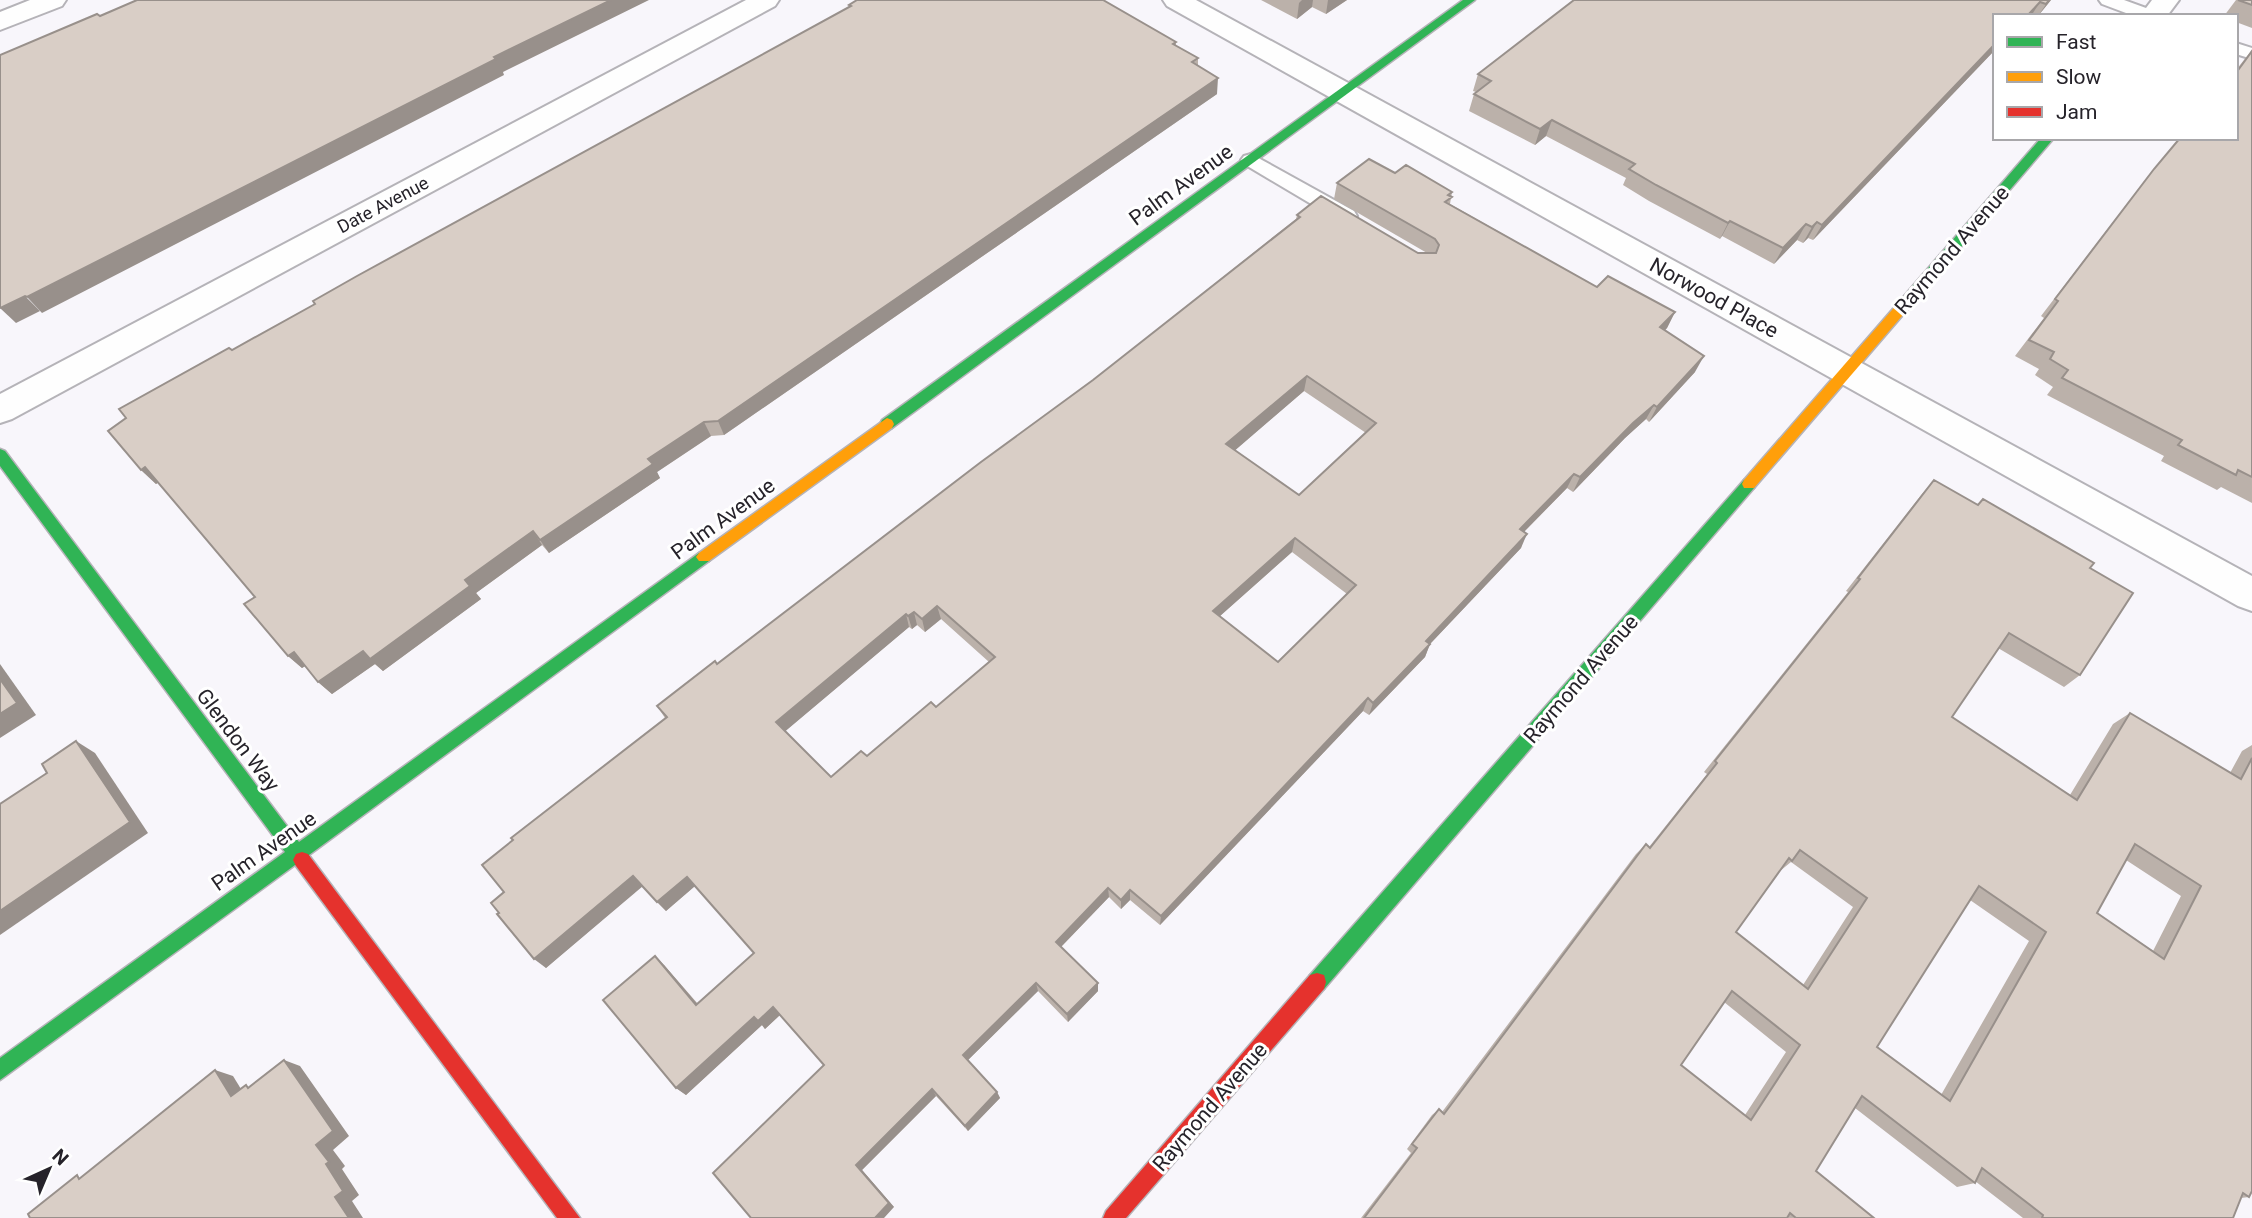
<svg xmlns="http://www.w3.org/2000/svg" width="2252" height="1218" font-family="Roboto,sans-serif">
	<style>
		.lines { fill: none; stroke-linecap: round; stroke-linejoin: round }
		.lane-casing { stroke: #b5b3b8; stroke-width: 4 }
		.street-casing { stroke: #b5b3b8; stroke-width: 4 }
		.fast-casing { stroke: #b5b3b8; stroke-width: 3 }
		.slow-casing { stroke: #b5b3b8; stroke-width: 3 }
		.jam-casing { stroke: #b5b3b8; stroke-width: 3 }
		.lane { fill: #fefefe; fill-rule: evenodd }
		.street { fill: #fefefe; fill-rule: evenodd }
		.fast { fill: #30b455; fill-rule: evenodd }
		.slow { fill: #ff9f0a; fill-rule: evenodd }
		.jam { fill: #e5322d; fill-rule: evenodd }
		.wall { fill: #bbb1aa; fill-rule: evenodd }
		.shaded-wall { fill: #98908b }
		.building { fill: #d9cec6; stroke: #98908b; stroke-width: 2; fill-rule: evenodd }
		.labels { text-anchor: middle; stroke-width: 6; stroke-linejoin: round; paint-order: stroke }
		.far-street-label { font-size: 18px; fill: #26232a; stroke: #fff }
		.street-label { font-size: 21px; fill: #26232a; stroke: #fff }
	</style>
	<rect width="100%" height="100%" fill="#f8f6fb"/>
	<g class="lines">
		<defs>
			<g id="lane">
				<polygon points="2099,0 2124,0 2157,12 2159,16 2134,16 2102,4"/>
				<polygon points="2236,43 2252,48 2252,59 2236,54"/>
				<polygon points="1251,154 1354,211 1357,216 1354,221 1340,221 1244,164 1241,160 1244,156"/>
			</g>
			<g id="street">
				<polygon points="30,0 66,0 62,6 0,30 0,12"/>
				<polygon points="746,0 779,0 775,6 12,419 0,423 0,394"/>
				<polygon points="1163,0 1196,0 2252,576 2252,611 2238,606 1167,6"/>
				<polygon points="2152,0 2179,0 2167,16 2140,16"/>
			</g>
			<g id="fast">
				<polygon points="1463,0 1475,0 892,428 882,428 880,424 882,420"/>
				<polygon points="2041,138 2054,138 1908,309 1898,309 1898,303"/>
				<polygon points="0,449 5,451 299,842 699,553 709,553 712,557 709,561 309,855 311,860 308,866 302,868 295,865 0,1080 0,1058 285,852 0,466"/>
				<polygon points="1749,478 1756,484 1754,488 1324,989 1317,991 1310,989 1308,982 1310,975 1744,480"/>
			</g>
			<g id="slow">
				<polygon points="1903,301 1910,306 1908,309 1754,488 1744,488 1742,484 1744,480 1898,303"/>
				<polygon points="887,418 892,420 894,424 892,428 709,561 699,561 696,557 699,553"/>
			</g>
			<g id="jam">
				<polygon points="302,852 308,854 580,1218 557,1218 296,866 293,860 296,854"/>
				<polygon points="1317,973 1324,975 1326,982 1324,989 1126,1218 1103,1218 1106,1211 1310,975"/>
			</g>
		</defs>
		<use href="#lane" class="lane-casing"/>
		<use href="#street" class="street-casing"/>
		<use href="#fast" class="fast-casing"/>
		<use href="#slow" class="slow-casing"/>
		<use href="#jam" class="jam-casing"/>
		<use href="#lane" class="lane"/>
		<use href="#street" class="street"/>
		<use href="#fast" class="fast"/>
		<use href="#slow" class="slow"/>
		<use href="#jam" class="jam"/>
	</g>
	<g class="wall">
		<polygon points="1261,0 1347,0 1326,14 1312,7 1297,19"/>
		<polygon points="2051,0 2038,16 1995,16 1995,52 1993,52 1813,240 1808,238 1803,243 1797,240 1774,264 1722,236 1720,239 1649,201 1623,185 1626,178 1546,136 1535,145 1469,111 1474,94 1476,92 1473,91 1478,74"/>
		<polygon points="2236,0 2252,0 2252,28 2236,22 2236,16 2224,16"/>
		<polygon points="849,5 1176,42 1176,46 1198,58 1198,66 1217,94 724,435 711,436 657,472 660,478 549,553 542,545 476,593 481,599 383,671 375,664 332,694 318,682 305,666 302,668 288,656 255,597 158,483 156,484 141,470 232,350 850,7"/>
		<polygon points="2252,50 2252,503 2221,487 2217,490 2161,461 2164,456 2047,395 2053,387 2035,375 2039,369 2015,356 2044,318 2041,316 2140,187 2180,138 2236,138 2236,70"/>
		<path d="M1395,173L1452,192L1450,204L1597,287L1675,312L1667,328L1665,330L1695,372L1649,422L1646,419L1625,438L1573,492L1567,488L1524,532L1521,548L1430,644L1425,657L1369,715L1363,711L1160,925L1130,900L1121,909L1109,897L1061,947L1098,991L1068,1022L1038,991L968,1060L997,1092L1000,1098L968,1131L936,1096L862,1170L894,1207L751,1218L824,1065L780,1015L765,1029L762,1025L686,1095L676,1088L664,965L698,1004L754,953L695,886L666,911L642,886L546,968L499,913L504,892L665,718L657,706L717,664L1093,380L1296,219L1297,215L1418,253H1427L1334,199L1337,183ZM1304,391L1366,433L1299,495L1235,450ZM1292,552L1347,594L1278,662L1220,616ZM941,619L989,662L936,707L867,756L831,777L785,731L909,627L912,629L917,625L925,632Z"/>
		<path d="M1934,480L1977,505L1983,499L2090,568L2080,675L2064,687L1998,648L1952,717L2070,795L2113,724L2130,713L2230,773L2242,751L2252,745V1191L2249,1197L2241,1198L2233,1218H2023L1975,1181V1183L1957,1187L1855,1108L1816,1171L1874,1218H1361L1411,1153L1407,1149L1432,1115L1439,1109L1442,1112L1636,854L1646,844L1649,847L1707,774L1704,772L1848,592L1846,591L1922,494ZM2126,860L2181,896L2153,951L2097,913ZM1791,862L1853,907L1803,985L1736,932L1780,871ZM1970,900L2029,941L1941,1095L1877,1047ZM1724,1002L1786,1052L1745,1115L1681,1065Z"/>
	</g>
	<g class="shaded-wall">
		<polygon points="611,0 649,0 503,72 504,75 42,313 27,297 494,57"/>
		<polygon points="1302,0 1313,0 1312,7 1297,19 1299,3"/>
		<polygon points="1328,0 1347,0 1326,14"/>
		<polygon points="2049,0 2051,0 2038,16"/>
		<polygon points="2040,2 2031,16 2027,16"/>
		<polygon points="1995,44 1995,49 1993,52 1813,240 1822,225"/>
		<polygon points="1218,78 1217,94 724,435 718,421"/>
		<polygon points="1552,120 1546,136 1535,145 1540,129"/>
		<polygon points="1730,221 1722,236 1720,239 1728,223"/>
		<polygon points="1817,222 1808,238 1803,243 1812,227"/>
		<polygon points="1806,224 1797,240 1774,264 1783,248"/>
		<polygon points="25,296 40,311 16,323 0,308"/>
		<polygon points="1675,312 1667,328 1653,343 1660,327"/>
		<polygon points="1704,356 1695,372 1649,422 1657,407"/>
		<polygon points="1307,376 1304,391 1225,459 1226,444"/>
		<polygon points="1654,405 1646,419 1625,438 1573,492 1580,477 1633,423"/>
		<polygon points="704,422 711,436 657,472 660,478 549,553 540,540 648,459"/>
		<polygon points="145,467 160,481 156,484 141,470"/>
		<polygon points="1574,474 1567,488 1513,543 1520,529"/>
		<polygon points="533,531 542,545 476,593 481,599 383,671 375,664 332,694 318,682 465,580"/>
		<polygon points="1527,534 1521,548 1430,644 1425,657 1369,715 1373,703 1426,641"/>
		<polygon points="1295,538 1292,552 1211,624 1213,611"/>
		<polygon points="937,606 941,619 925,632 922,619"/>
		<polygon points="914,612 917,625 912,629 908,616"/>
		<polygon points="906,614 909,627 782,734 776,722"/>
		<polygon points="294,652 307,665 302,668 288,656"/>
		<polygon points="0,664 36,715 0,738"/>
		<polygon points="1368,698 1363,711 1160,925 1161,916"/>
		<polygon points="76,741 95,753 148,833 0,935 0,911"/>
		<polygon points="633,876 643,886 546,968 534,959"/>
		<polygon points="687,877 695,886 666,911 657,902"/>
		<polygon points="1108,888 1109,897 1057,951 1056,942"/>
		<polygon points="1130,890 1130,900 1121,909 1121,900"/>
		<polygon points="655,956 664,965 705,1013 696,1005"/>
		<polygon points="1036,983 1038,991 966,1062 963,1055"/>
		<polygon points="1098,983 1098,991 1068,1022 1067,1014"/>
		<polygon points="773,1007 780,1015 765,1029 762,1025 686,1095 676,1088 754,1017"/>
		<polygon points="284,1060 300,1066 349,1136 333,1150 345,1166 342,1169 359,1195 352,1201 363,1218 349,1218 335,1197 326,1164 316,1145"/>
		<polygon points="215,1070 233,1076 249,1102 231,1096"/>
		<polygon points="932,1089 936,1096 862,1170 894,1207 884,1218 875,1218 856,1165"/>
		<polygon points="997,1092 1000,1098 968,1131 965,1126"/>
	</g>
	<g class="building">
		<polygon points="137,0 611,0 494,57 496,59 27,297 25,296 0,308 0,55 97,14 100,16"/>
		<polygon points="857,0 1103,0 1176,42 1173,44 1198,58 1192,62 1218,78 718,421 704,422 648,459 653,464 540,540 533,531 465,580 470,586 370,659 363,651 318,682 294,652 288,656 244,604 255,597 145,467 141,470 108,431 126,418 119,409 229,348 232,350 315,304 313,301 357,276 851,6 849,5"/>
		<polygon points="1574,0 2049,0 2046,4 2040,2 2027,16 1995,16 1995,44 1822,225 1817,222 1812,227 1806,224 1783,248 1730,221 1728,223 1656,185 1629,169 1635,164 1552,120 1540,129 1474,94 1491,81 1478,74"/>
		<polygon points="2238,0 2252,0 2252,5"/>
		<polygon points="2252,51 2252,477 2238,470 2236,475 2178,445 2182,440 2062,378 2068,370 2050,359 2054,352 2029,340 2058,301 2055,299 2154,169 2180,138 2236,138 2236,73"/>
		<path d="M1369,159L1395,173L1406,165L1452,192L1448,195L1452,197L1445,202L1597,287L1608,276L1675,312L1660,327L1704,356L1657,407L1654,405L1633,423L1580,477L1574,474L1520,529L1527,534L1426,641L1430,644L1373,703L1368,698L1161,916L1130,890L1121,900L1108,888L1056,942L1098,983L1067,1014L1036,983L963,1055L997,1092L965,1126L932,1089L856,1165L889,1203L875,1218H751L713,1173L824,1065L773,1007L758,1021L754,1017L676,1088L603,1000L655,956L696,1005L754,953L687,877L657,902L633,876L534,959L497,914L499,913L491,903L504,892L482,865L513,840L511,838L667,717L657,706L715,661L717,664L981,462L1093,380L1300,217L1297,215L1321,196L1418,253H1436L1439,245L1435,239L1337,183ZM1307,376L1376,423L1299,495L1226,444ZM1295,538L1356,585L1278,662L1213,611ZM937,606L995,657L936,707L931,702L867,756L861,751L831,777L776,722L906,614L908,616L914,612L922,619Z"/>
		<path d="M1934,480L1978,505L1983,499L2094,563L2090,568L2133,593L2080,675L2009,633L1952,717L2077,800L2130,713L2241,779L2252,758V1191L2249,1197L2243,1193L2233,1218H2042L2043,1215L1982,1168L1975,1183L1862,1096L1816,1171L1874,1218H1796L1790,1213L1787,1218H1364L1417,1148L1412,1144L1439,1109L1444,1114L1646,844L1650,848L1717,763L1715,761L1860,579L1858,578ZM2135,844L2201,886L2164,959L2097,913ZM1800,850L1867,898L1808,989L1736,932L1789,858L1792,861ZM1979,886L2046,932L1950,1101L1877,1047ZM1732,991L1800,1045L1751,1120L1681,1065Z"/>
		<polygon points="0,679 17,703 0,714"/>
		<polygon points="76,741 130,822 0,911 0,804 47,773 42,764"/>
		<polygon points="284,1060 333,1131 316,1145 329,1162 326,1164 343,1191 335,1197 349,1218 30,1218 28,1214 77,1175 79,1179 215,1070 231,1096 246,1085 248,1088"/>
	</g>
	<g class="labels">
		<g class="far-street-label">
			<text transform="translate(383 205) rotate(-28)" y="6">Date Avenue</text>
		</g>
		<g class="street-label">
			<text transform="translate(1181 185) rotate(-36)" y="7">Palm Avenue</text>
			<text transform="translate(1952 250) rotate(-49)" y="7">Raymond Avenue</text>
			<text transform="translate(1714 298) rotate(29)" y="7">Norwood Place</text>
			<text transform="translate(723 519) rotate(-36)" y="7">Palm Avenue</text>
			<text transform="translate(1581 679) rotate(-49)" y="7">Raymond Avenue</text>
			<text transform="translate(238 740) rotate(53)" y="7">Glendon Way</text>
			<text transform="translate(264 851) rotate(-35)" y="7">Palm Avenue</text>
			<text transform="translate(1210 1107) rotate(-49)" y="7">Raymond Avenue</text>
		</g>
	</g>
	<rect x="1993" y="14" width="245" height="126" fill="#ffffff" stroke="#a8a7aa" stroke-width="2"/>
	<rect x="2007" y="37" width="35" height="10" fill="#30b455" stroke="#a8a7aa" stroke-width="2"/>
	<text x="2056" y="49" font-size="21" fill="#26232a">Fast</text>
	<rect x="2007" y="72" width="35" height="10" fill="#ff9f0a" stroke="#a8a7aa" stroke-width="2"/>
	<text x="2056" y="84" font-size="21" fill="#26232a">Slow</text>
	<rect x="2007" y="107" width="35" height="10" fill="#e5322d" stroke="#a8a7aa" stroke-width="2"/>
	<text x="2056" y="119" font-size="21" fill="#26232a">Jam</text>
	<g transform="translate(49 1169) rotate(44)" stroke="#ffffff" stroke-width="5" paint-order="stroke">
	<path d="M0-5L12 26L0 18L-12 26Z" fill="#26232a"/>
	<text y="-10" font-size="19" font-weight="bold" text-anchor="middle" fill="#26232a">N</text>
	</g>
</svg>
